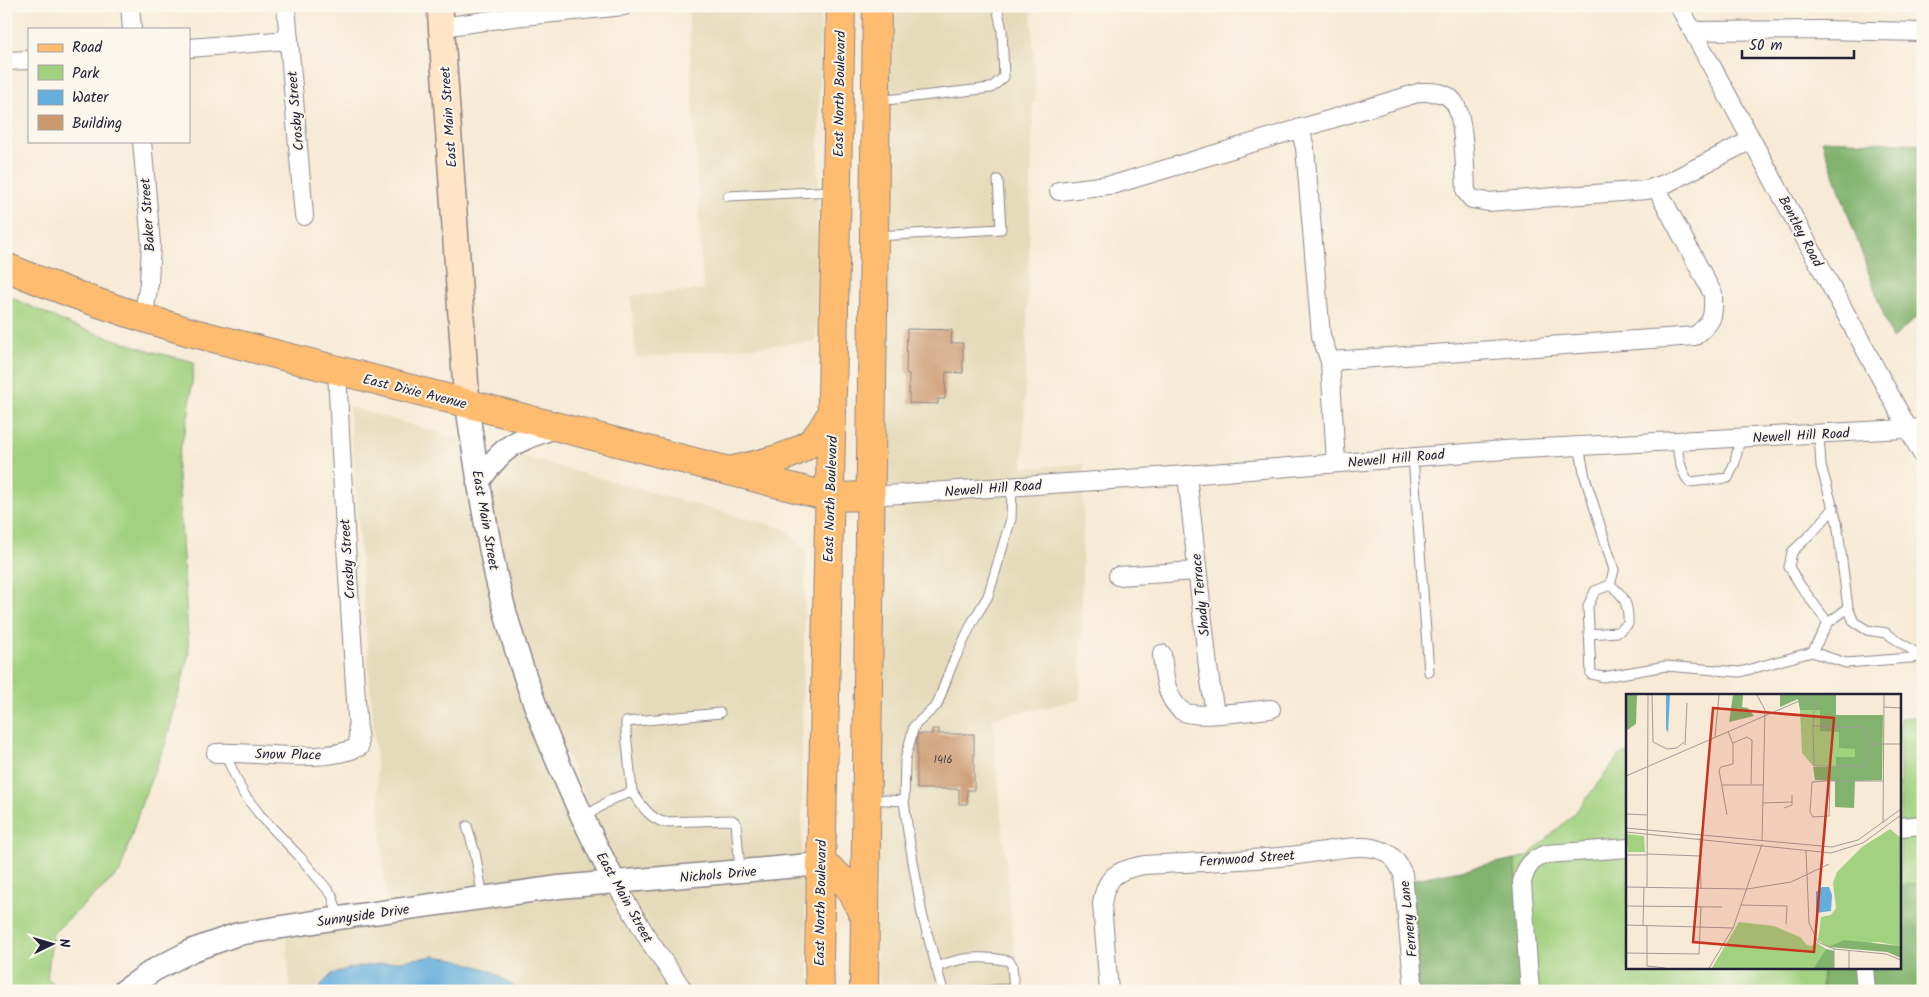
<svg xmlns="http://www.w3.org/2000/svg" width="1929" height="997" font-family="Kalam,sans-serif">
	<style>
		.built { fill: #e5daba }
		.green { fill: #a2d180; stroke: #627a5e }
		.forest { fill: #81b36e; stroke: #526a54 }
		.water { fill: #63aedb; stroke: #42688b }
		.building { fill: #cc996f }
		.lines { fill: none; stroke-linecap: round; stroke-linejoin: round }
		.service-casing { stroke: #8c8688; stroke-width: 11 }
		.minor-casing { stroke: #8c8688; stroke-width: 20 }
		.tertiary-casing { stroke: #8c8688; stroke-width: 25 }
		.secondary-casing { stroke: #8c8688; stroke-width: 28 }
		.primary-casing { stroke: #8c8688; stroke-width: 30 }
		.service { stroke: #fff; stroke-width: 9 }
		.minor { stroke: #fff; stroke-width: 18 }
		.tertiary { stroke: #fff; stroke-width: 22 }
		.secondary { stroke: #ffe4c6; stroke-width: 25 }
		.primary { stroke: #febc70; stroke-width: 28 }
		.labels { text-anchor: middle; stroke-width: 4; stroke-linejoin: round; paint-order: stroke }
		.number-label { font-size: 11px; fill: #4c4048 }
		.street-label { font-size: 14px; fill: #22223b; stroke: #fbf7ec }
		.inset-road { fill: none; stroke: #a29a98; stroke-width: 1 }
		.view { fill: #c8321e; fill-opacity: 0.15; stroke: #c8321e; stroke-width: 2.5 }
		.inset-edge { fill: none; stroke: #22223b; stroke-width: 2.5 }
	</style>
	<rect width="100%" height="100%" fill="#fbf7ec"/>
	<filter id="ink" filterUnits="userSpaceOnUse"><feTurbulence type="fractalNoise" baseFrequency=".02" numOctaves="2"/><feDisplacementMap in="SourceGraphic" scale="10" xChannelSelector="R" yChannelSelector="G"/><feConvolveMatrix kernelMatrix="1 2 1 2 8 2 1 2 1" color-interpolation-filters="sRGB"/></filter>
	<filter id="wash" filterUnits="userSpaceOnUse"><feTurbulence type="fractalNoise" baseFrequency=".0096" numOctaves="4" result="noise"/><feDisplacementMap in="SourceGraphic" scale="20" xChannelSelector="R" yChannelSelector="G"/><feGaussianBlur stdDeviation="1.12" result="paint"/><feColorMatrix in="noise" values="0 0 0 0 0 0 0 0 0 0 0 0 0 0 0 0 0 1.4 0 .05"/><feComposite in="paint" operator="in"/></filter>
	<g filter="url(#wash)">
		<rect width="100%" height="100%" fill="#f7ead6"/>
		<g class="built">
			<polygon points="688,6 821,6 816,341 636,358 631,296 703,290"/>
			<polygon points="885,6 1031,6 1036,102 1033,103 1023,468 1084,464 1080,700 992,718 1018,991 881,991 876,947"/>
			<polygon points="349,407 464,440 469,481 467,485 470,487 602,876 387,903"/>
			<polygon points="512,454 785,529 806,551 802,733 802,858 621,875 546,709 505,576 488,484"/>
			<polygon points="802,873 811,991 520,991 492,971 321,985 320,991 290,991 286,934 559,895"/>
		</g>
		<g class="green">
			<polygon points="6,295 71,325 154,352 194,362 189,413 177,462 189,653 166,742 142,802 120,872 53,933 47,978 63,991 6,991"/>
			<polygon points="1923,716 1923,883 1900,885 1900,718"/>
			<polygon points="1628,753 1628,968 1822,968 1822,991 1527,991 1515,859 1528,856 1575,813 1620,755"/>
		</g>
		<g class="forest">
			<polygon points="1822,140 1923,144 1923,311 1892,339"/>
			<polygon points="1515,859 1527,991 1417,991 1411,880"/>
			<polygon points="1923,883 1923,991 1822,991 1822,968 1900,968 1900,885"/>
		</g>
		<polygon class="water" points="434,956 455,959 492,971 520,991 320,991 321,985 332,974 351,968"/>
		<g id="blocks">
			<g class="building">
				<polygon points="907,329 952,330 951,343 963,343 963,373 946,372 945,399 938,399 938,404 909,403 909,374 906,373"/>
				<polygon points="932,729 939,729 939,734 974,734 974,790 967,790 967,804 959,804 959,789 917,789 917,734 932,734"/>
				<polygon points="1007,984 1008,991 969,991 969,987"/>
			</g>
		</g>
	</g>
	<g filter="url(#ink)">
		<use href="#blocks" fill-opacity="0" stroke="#8c8688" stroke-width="1"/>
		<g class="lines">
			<defs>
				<g id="service">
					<polyline points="878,101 991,88 1004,77 1002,31 997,6"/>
					<polyline points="728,196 834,191"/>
					<polyline points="877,236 1001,229 998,180"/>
					<path d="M1677,441C1678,457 1680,469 1689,482L1728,478L1735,462L1740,438"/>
					<polyline points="1579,446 1585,477 1614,570 1610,585 1595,591 1588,606 1591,674 1603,677 1666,666 1740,672 1812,652 1846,663 1923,657 1886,633 1867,630 1854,622 1848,608 1837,522 1821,466 1819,434"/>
					<polyline points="1413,457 1429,672"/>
					<polyline points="1828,623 1800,585 1789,567 1792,552 1813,532 1834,508"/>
					<path d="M1589,634L1618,632L1628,624C1629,607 1625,595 1610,585"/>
					<polyline points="1812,652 1828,623 1848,608"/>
					<polyline points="224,752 243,793 260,815 300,857 332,895 339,918"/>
					<polyline points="632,792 626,733 626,722 720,713"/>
					<polyline points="869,799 904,801 908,832 922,914 943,991"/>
					<polyline points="904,801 905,760 914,726 937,705 951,667 973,621 988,596 1011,519 1012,487"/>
					<path d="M583,818L612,799L632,792C640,803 649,818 663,822L732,820L736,823L740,870"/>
					<polyline points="467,826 475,853 483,897"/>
					<path d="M936,967C963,957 981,955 1009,961L1012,965L1014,991"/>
				</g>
				<g id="minor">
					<polyline points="130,6 132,29"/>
					<polyline points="286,6 304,216"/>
					<polyline points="1679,6 1923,456"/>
					<polyline points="442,27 513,17 624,6"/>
					<polyline points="1693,31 1822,30 1923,32"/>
					<polyline points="189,48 289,40"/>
					<polyline points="6,61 29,60"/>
					<polyline points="1300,128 1305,148 1321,336 1330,361 1336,463"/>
					<polyline points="142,141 151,244 149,283 143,319"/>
					<path d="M1059,191L1116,184L1421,92C1432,92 1445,91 1453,101C1465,114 1465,173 1466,192L1472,199L1488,202L1647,190L1667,183L1751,140"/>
					<path d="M1330,361L1695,336C1713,322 1714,317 1713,294L1656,187"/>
					<polyline points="1187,475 1208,667 1215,714"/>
					<polyline points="871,496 1187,475 1504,450 1923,428"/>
					<polyline points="1118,576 1197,571"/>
					<path d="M1162,654C1164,673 1165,698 1182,711C1195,720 1254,710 1271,709"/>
					<path d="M216,753C261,751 317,765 359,747L345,530L337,371"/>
					<polyline points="1900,827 1923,825"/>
					<polyline points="615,883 650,942 684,991"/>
					<polyline points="1864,968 1866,991"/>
					<path d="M1109,991L1102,904C1106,875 1118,870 1144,865C1193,862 1242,861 1290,856C1313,854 1351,844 1373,848C1390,851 1396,859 1403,874L1414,991"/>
					<path d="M1530,991L1522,882C1526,867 1531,859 1547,854L1628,848"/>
				</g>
				<g id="tertiary">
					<path d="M467,404C475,462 484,519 496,576C521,684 565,786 615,883"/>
					<path d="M478,482C504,445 513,442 555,427"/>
					<polyline points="124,991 154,970 193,950 238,934 352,916 559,887 821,864"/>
				</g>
				<polyline id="secondary" points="440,6 467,404"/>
				<g id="primary">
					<path d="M6,267C66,293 128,314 190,332L830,497L871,496"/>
					<path d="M730,471C756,464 799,458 817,436C823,429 827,420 832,413"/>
					<path d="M821,864C847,880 851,888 864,915"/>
					<polyline points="820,991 819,955 841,6"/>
					<polyline points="864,991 877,6"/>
				</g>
			</defs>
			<use href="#service" class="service-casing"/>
			<use href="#minor" class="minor-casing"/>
			<use href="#tertiary" class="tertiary-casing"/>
			<use href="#secondary" class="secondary-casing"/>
			<use href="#primary" class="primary-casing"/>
			<use href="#service" class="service"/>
			<use href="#minor" class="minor"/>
			<use href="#tertiary" class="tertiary"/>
			<use href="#secondary" class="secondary"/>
			<use href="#primary" class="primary"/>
		</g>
	</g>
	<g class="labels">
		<g class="number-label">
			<text x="943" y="763">1416</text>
		</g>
		<g class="street-label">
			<text transform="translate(839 94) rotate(-89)" y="5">East North Boulevard</text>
			<text transform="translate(295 111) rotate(-95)" y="5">Crosby Street</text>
			<text transform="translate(448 117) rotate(-94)" y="5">East Main Street</text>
			<text transform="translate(147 215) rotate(-94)" y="5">Baker Street</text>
			<text transform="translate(1801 231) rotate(62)" y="5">Bentley Road</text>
			<text transform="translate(415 391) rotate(14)" y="5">East Dixie Avenue</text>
			<text transform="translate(1801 435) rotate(-3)" y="5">Newell Hill Road</text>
			<text transform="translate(1396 458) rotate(-5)" y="5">Newell Hill Road</text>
			<text transform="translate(993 488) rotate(-4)" y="5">Newell Hill Road</text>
			<text transform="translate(830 499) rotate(-88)" y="5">East North Boulevard</text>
			<text transform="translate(486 520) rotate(80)" y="5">East Main Street</text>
			<text transform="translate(347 559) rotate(-94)" y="5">Crosby Street</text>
			<text transform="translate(1200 595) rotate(-96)" y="5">Shady Terrace</text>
			<text transform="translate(288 754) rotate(1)" y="5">Snow Place</text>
			<text transform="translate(1247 858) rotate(-4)" y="5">Fernwood Street</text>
			<text transform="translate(718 874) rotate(-5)" y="5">Nichols Drive</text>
			<text transform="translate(625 897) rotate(61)" y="5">East Main Street</text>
			<text transform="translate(820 903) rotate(-89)" y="5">East North Boulevard</text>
			<text transform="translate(363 915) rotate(-8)" y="5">Sunnyside Drive</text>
			<text transform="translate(1408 919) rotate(-96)" y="5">Fernery Lane</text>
		</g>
	</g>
	<g transform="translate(1626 694)">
		<rect width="275" height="275" fill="#f7ead6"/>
		<path d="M174,16H194L229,55V63L210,73L187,72L176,59ZM264,135L275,144V252L252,248L202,253L192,246L195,223L205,221L210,214L207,189L211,178L236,153ZM0,140L18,142L19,158H2ZM113,228L148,232L174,243L181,251L186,252L190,248L200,255L198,262L188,274H86Z" fill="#a2d180"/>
		<path d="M0,1H11L10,30L0,37ZM107,1H117L116,13L122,14L128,22L103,28ZM154,1H210V21H257L256,86L229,87L228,114L209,113V87L189,86L187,73H210V63H229V55L213,54V38L194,37V16H174L172,5L154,13ZM218,246L275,252V264L261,258L202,253ZM200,255L208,257V274H188Z" fill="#81b36e"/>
		<path d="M40,1H44L42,39L40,35ZM203,193L206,201L205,217L190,219V198L196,193Z" fill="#63aedb"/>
		<path class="inset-road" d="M26,1L27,48L41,55L51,54L58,48M131,1L139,16L136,147M258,13L275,14M187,32L188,72H241V34L187,32L189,6M89,43L93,1M107,49L121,43L126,46L125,90M256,50H243H275M59,51L61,9M0,82L187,1M204,87L203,122L187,123L184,118L186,88L199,87H257M96,91H137M137,109L166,108M158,114L166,111V101M0,120L21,121M101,121L93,76L95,73L107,70V50L102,37M257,129L258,1M0,134L206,153L232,146L275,115M0,138L205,159L237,149L275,121M74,144L75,194M180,157L183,229L192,248L208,255L260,260L275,266M21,160L74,162M0,161H21M0,193L121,195M21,193L22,1M121,195L165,188L203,170M115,211L161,212L160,230M0,212L96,213M0,231L107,234M17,231L18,193M21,231V272L39,274M0,259L73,260L75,213M83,274L107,234L136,150M208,274V255M223,274V257"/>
		<path class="view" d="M87,14L208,24L188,258L67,248Z"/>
		<rect width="275" height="275" class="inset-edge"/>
	</g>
	<rect width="1929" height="997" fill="none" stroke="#fbf7ec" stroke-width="25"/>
	<rect x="28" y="28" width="162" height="115" fill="#fbf7ec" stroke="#a4a2a5"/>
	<rect x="38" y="44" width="25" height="8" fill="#febc70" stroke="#a4a2a5"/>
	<text x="72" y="52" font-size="15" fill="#22223b">Road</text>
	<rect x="38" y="65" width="25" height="15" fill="#a2d180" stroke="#a4a2a5"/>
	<text x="72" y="78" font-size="15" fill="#22223b">Park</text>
	<rect x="38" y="90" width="25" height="15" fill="#63aedb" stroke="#a4a2a5"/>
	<text x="72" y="102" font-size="15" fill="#22223b">Water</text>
	<rect x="38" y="115" width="25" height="15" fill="#cc996f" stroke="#a4a2a5"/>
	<text x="72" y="128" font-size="15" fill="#22223b">Building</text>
	<g transform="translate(52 944) rotate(85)" stroke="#fbf7ec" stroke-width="4" paint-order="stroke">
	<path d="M0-4L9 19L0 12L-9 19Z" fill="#22223b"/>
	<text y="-8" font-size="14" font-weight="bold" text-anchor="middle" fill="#22223b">N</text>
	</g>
	<path d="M1742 50v8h112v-8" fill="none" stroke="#22223b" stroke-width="2.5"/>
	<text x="1749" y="50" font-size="15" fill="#22223b" stroke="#fbf7ec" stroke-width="4" paint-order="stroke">50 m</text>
</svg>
